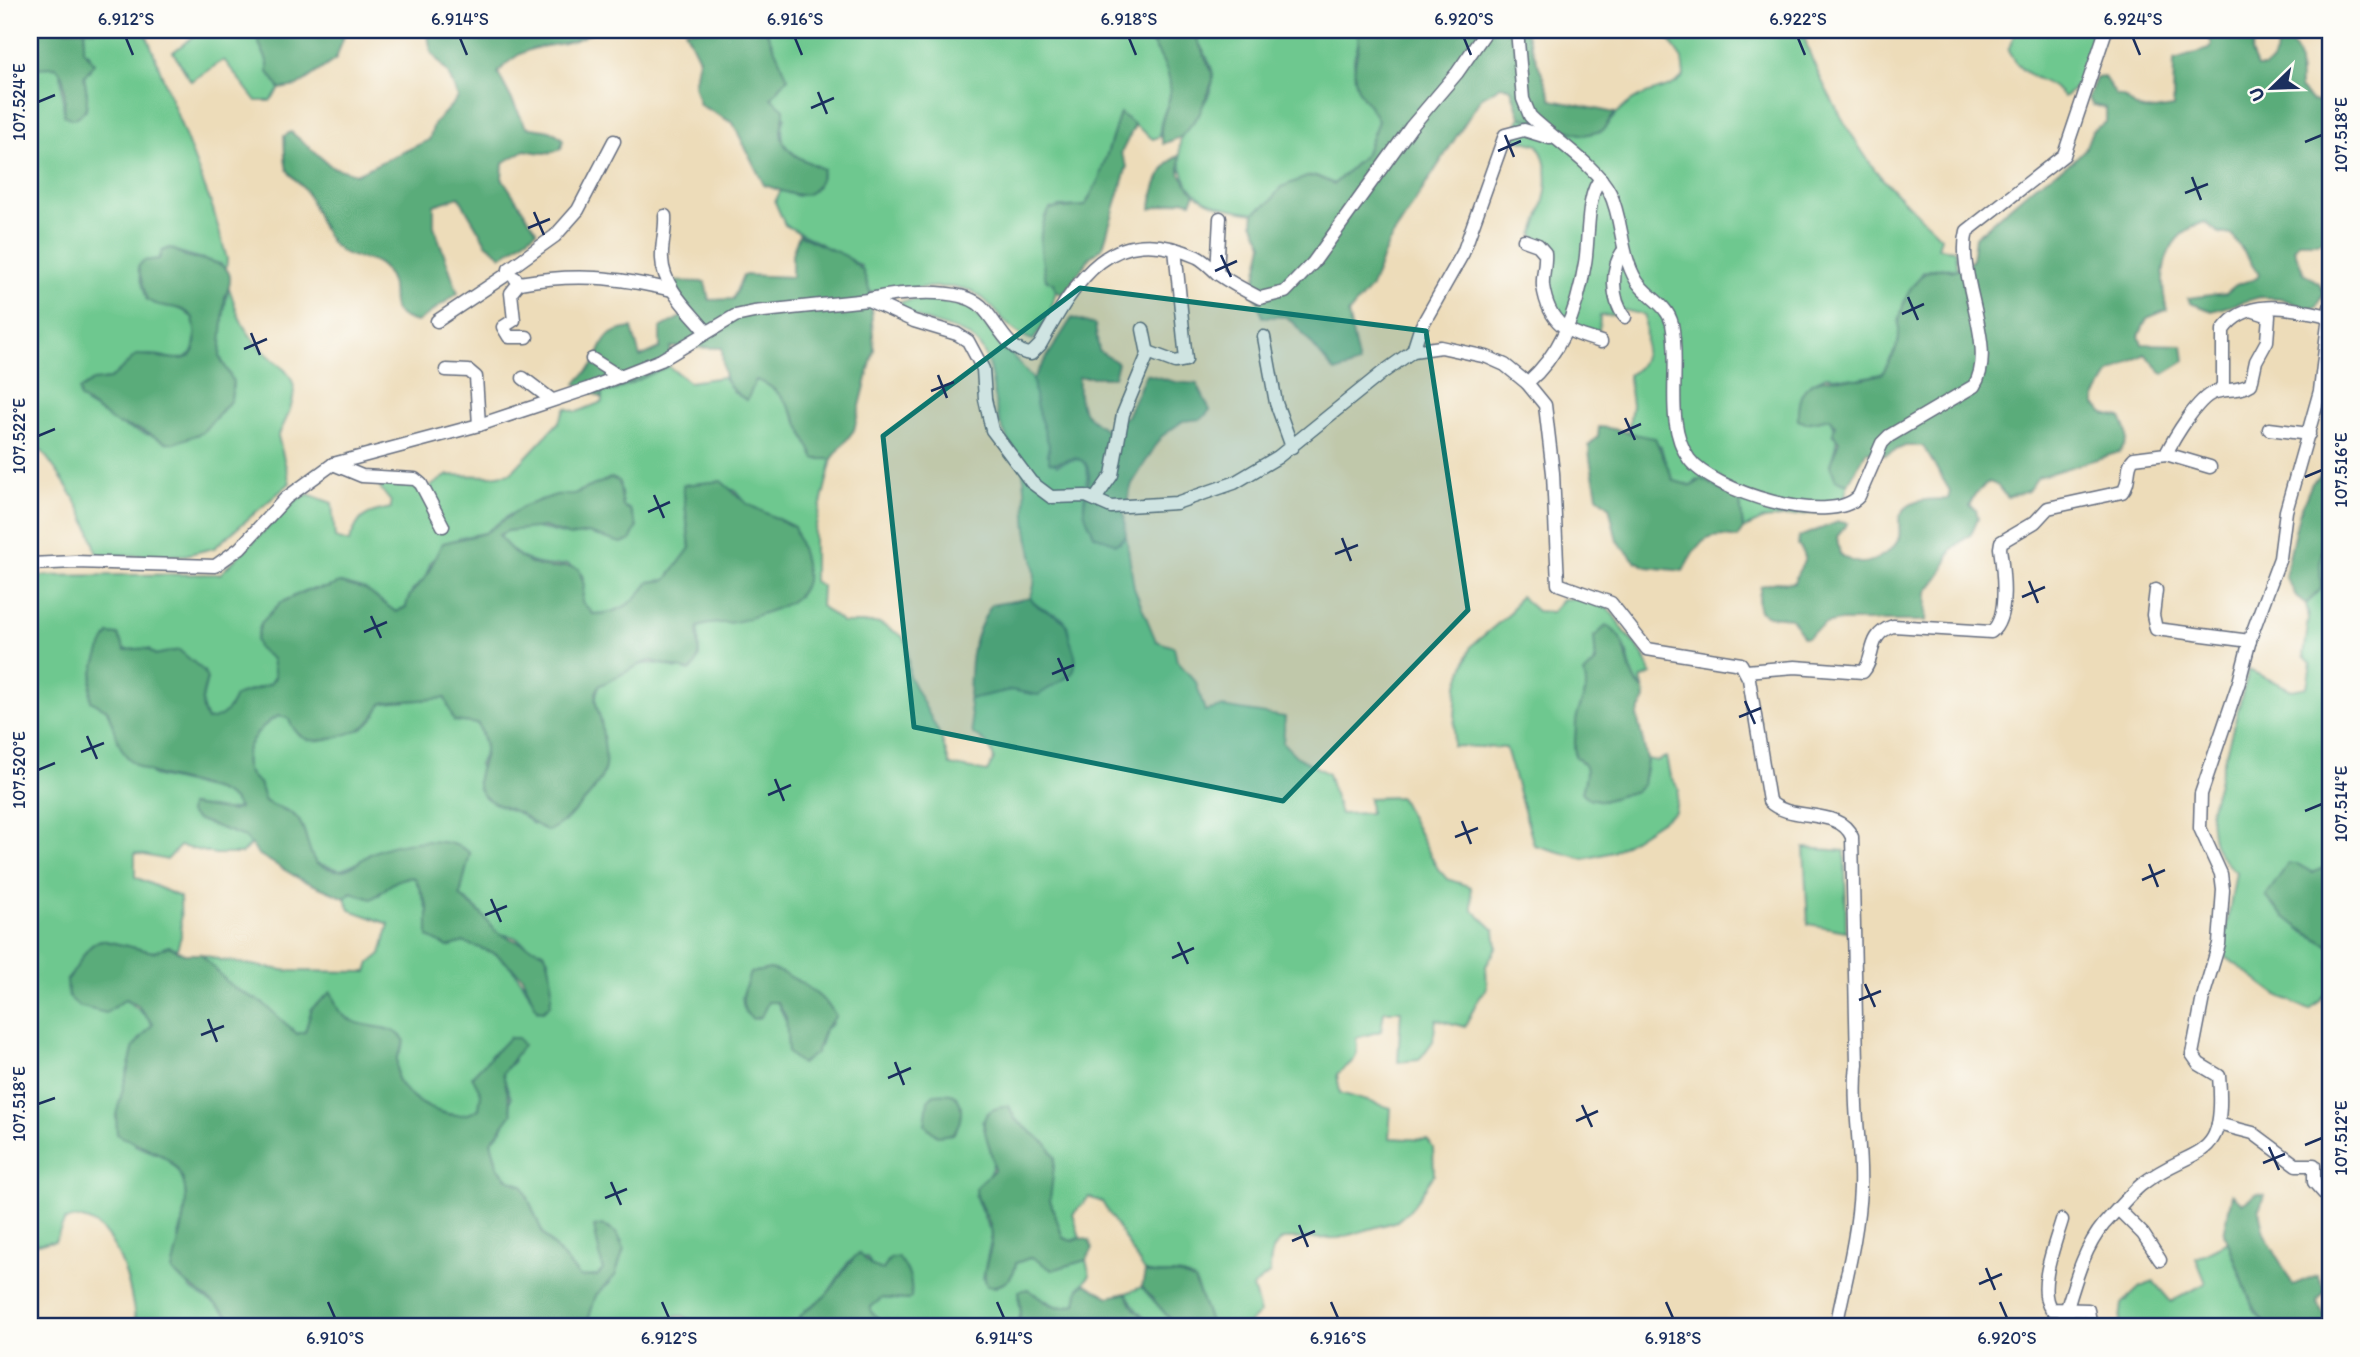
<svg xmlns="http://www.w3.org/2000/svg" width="2360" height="1357" font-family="Itim,sans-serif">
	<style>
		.green { fill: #6ec88f; stroke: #447c76; stroke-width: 2; fill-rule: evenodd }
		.forest { fill: #5aac7a; stroke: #3a6e6c; stroke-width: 2 }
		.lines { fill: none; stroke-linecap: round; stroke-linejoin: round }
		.minor-casing { stroke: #646c7e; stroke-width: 15 }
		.minor { stroke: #fff; stroke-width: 12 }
		.marked { fill: #0f766e; fill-opacity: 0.2; stroke: #0f766e; stroke-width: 5; stroke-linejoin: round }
		.ticks { fill: none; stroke: #1b2f5e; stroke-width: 2.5 }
		.neatline { fill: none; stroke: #1b2f5e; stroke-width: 2.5 }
		.ticks-label { font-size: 18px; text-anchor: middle; fill: #1b2f5e }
	</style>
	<rect width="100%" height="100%" fill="#fdfcf7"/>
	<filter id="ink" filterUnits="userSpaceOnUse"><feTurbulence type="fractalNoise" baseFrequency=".0143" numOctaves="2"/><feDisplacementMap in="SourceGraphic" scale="14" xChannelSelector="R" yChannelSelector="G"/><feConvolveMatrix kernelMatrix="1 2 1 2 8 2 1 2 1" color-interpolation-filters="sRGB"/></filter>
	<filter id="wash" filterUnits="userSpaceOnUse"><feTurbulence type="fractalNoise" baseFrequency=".00686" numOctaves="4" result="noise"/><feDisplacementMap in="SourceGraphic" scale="28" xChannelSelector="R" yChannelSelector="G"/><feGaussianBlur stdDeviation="1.57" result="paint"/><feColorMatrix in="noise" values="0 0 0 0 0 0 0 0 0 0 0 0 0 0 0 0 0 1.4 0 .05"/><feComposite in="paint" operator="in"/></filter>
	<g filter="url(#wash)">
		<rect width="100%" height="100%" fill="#eddcb9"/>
		<g class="green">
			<path d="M85,30H142L149,41L213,209L227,259L226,271L221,264L179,252L138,268L147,300L180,308L193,318L196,335L193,351C179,367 169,355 152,355C127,354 127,372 110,379C105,380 98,380 93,381L86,404L125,427L149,435L208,427C214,417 228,408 231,397C237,379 226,372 220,357C218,351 226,293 229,288C234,301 237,316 245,328C276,378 317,363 278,436L290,483L214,548L185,555L97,556C90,517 65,482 42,451L30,450V68L56,66L61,72L64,115L86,111L87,93L84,77L90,70V55L83,50Z"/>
			<path d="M202,30H253C262,40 269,58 268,72L280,89L270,101H256L224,60L191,81L173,52Z"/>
			<path d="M766,30H1143C1153,45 1170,67 1171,86C1172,103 1158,118 1160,136L1153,139L1120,114L1099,179L1085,206L1058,207L1045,216L1042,235L1056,291L1049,317L1033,340C1004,331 998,306 974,292C953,281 894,291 870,292L861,266L785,225L775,202L781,190L798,196L823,169L799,158L783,144L782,126L785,118L771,98Z"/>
			<path d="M1203,30H1356C1363,43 1353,51 1354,62C1356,85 1371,101 1378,121L1365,155L1334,184L1316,176L1281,187L1271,201L1254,213C1216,207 1181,200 1180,155C1179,146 1179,137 1185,129C1196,114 1212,98 1213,78C1214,65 1202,51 1197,39Z"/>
			<path d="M1662,30H1804C1804,58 1860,153 1880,176C1899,197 1921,217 1941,237L1938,248L1955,250L1957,270L1941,267L1923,272L1904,302L1898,345L1882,374L1856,379L1826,376L1810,384L1806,423L1830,418C1841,435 1836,447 1830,464L1836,480L1848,484L1841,510L1764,519L1743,529L1740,501L1697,480L1692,486L1674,481L1667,469L1661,447L1628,435L1632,405L1628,375C1652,364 1645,337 1645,315L1624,310L1615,315L1600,316L1599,331C1544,321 1552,291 1548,246L1533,235C1544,205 1555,175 1538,145L1513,138L1520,117L1569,132L1602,131C1613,117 1623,105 1639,97C1657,88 1669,91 1684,76L1682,59Z"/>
			<path d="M2016,30H2100C2091,54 2086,82 2064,97C2045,75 2025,83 2008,51Z"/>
			<path d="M924,298L970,307L1033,379L1036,404L1049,445L1047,454L1057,465C1105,445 1081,485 1084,509C1085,517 1091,527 1094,535L1120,543L1126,535L1134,588L1156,641L1174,647L1177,661L1196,682L1205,711L1222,707L1285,717L1283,743L1296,756L1328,774L1340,814L1370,813L1369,798L1400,797L1438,869L1447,879L1471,887L1472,909L1495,931L1497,947L1486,966L1487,988L1476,1003L1465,1027L1436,1019L1433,1041L1419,1060L1398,1062L1401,1011H1384L1381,1031L1356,1038C1360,1060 1352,1062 1337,1074L1340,1093L1391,1108L1389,1138L1428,1140L1433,1148L1434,1175L1411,1209L1397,1221L1339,1238L1283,1239C1271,1246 1270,1259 1270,1273L1253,1287L1260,1313L1248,1324L1249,1327H1212L1194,1280C1177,1269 1163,1278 1145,1272L1102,1202L1089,1197L1073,1214L1080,1238L1072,1241L1063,1238L1050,1200L1047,1145L1015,1119L982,1121C996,1160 1000,1162 975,1196L992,1235L983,1278L995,1287C1007,1282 1014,1276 1016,1263L1032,1257L1052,1270L1086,1260L1090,1275L1079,1288L1076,1304L1059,1308L1027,1289L1019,1299L1021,1314L1016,1327H888L870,1311L871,1307L881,1298L907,1300L884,1271L872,1266L867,1257L849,1261L826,1296L805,1310L796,1327H704L683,1316L670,1317V1327H586L596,1295L610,1283L622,1241L609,1228L603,1270L597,1276L580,1277L543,1234L523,1186L508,1179L498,1167L491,1142L502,1129L511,1098L502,1073L514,1061L509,1038L505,1045L490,1055L479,1109C453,1126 411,1104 397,1079V1058L404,1041L384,1028H366L342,1015L336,1008L335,999L312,1008L305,1032L297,1034C269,1011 219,983 201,954L221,960L289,971L367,972L370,963L381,954L389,924L350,910L345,898L351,892L379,895C389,884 399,876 415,878L430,916L448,947L463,942C503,948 522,976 537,1010L549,978V959L514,937L497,933L479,911L460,895L470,853L446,843L422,844L402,845L341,870L316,863C305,848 308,829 295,816C287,807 273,808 264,800L259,783C229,764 255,726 279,716L288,718L377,712L382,703L445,698L478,724L486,750L479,765L504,807L520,813L533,824L564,822C576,809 603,783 605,765C607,742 589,704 599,686C621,668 650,656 676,669L699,657L698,627L712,622H730L793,527L747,504L735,490L683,485L690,549L666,580L649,582C634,603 620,614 593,614L582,602L583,576L568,564C539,570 515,559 499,535C525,521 543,530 568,535C575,536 583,533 590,533C601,534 611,538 621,543L637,526L630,510L623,506L619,482L611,478L574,494L540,500L509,515L485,533L459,538L431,561L425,578L412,591L406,607L395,612L366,590L341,583L326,588L307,590L280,603L258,648L272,659L275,677L271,684L235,696C230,710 222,719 207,720L201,703L207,679L179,650L155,655L149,649L125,650L109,634L98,659L91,701L107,710L114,726L153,775L221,791L236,801L239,808L224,811L191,805L196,819L245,837L251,844L241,854H215L180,846L167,860L135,853V877L180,897L181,936L177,949L168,946L153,952L101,940C82,947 81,966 67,980C103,991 129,994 153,1025L134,1047L128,1076L135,1145L165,1157L184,1176L187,1211L178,1238L190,1289L222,1308L232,1320L221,1327H136C133,1293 116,1206 65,1220L55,1241L30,1245V576L220,574L297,499L308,494L332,503L335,538L349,542C359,515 363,514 391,508V502L380,488L385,480L406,481L428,488L448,475L491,476L511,473L558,423L566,408L577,412L602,402V389L614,391L668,366L689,382L723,377L735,393L746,400L756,380C788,388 801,432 815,459H832L814,533V581L822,586L821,606L843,623H879L902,636L907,643L909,676L941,737L950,765L987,772L994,759C991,745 985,741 973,734L969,699L1011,690L1038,695L1072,674C1071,659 1072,636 1066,623C1060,611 1040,614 1030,598C1041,575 1030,552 1027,529C1024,506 1028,481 1019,459C1012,444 1002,433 998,416C992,393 994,362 978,344C959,322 910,326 900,302ZM770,969L787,976L826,1002L832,1024L825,1029L820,1046L788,1025L777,1002L742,998L750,973Z"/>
			<path d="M2330,513V865L2313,873L2297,864H2288L2272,891V905L2301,930L2330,946V990L2310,1010L2277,995L2222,954L2236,872C2212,852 2211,841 2210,811L2249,670L2292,690L2307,687L2311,663L2304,656L2309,618L2306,604L2321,589L2320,562Z"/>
			<path d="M1520,596L1537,611L1552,612L1563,599C1614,597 1604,607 1632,641C1642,653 1647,659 1651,674L1641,679L1644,690L1633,677L1627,652L1594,637C1601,667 1582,691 1577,720C1575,730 1578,738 1574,747C1581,760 1591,769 1584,784L1603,801C1632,789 1645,797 1647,759L1657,761L1666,757L1670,776L1679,789L1675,812L1613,852L1584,859L1534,845L1506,748L1453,746L1457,687L1471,646L1508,615Z"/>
			<polygon points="1804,848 1845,851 1846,931 1808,924"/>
			<polygon points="2228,1242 2254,1311 2269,1327 2119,1327 2122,1304 2140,1287 2154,1282 2171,1302 2206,1283 2196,1258"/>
			<path d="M1142,1287L1177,1327C1145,1327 1142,1319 1126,1293Z"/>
		</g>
		<g class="forest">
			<path d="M30,30H85L83,50L94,63L84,77C87,94 93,113 72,119L64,115C64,99 68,78 56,67L30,68Z"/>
			<polygon points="253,30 346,30 336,59 297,86 280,89 268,72 268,63"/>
			<path d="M427,30H594C559,56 531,33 498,73L526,127C540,130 554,128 563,140L561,149C547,155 539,153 525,150L503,163L502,178L537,231L502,256L486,243L459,197L434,205V226L458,293L417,322C376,312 404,293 384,269C373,255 357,261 344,253C321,240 318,210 305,190C300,183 290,176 287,169C284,160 285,146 284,136L291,132L332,167L356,174L429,140L434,124L458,98L448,73L431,52Z"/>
			<path d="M685,30H766L788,78L771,98L784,109C785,118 781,123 781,132C782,154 806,161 823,169C815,209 791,193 764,185L733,123L700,105L694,85L699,59Z"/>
			<path d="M1143,30H1203L1197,39L1212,72L1213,80L1199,115L1181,137L1163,144C1155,119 1173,106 1170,85C1168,65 1154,46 1143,30Z"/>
			<path d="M1356,30H1525L1552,100L1615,113L1602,131L1584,135L1520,117L1511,88L1501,86L1481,98L1388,244L1371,287L1348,314L1359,364L1335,372L1293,322L1286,317H1263L1253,291L1263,244L1253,222L1254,213L1271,201L1281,187L1307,177L1316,176L1334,184L1365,155L1378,121C1373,107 1359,97 1356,83C1350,64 1364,45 1356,30Z"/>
			<path d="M2206,30H2257L2251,53L2257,67H2265L2272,62L2281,37C2303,48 2299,65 2300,88L2311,101L2324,103L2323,140L2330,180V237L2319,242H2299L2294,249L2304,273L2319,283L2324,292L2317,307L2309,309L2280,298L2260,297L2212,311L2190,303L2188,298L2226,293L2236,285L2257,278L2259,274L2232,235L2219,233L2205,222C2165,234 2157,272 2167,310L2147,318L2139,336L2142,344L2183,345L2185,361L2164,374L2145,354L2110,373L2096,396L2095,405L2105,414L2121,418C2128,432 2130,439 2120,452L2038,477L2028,491L2007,498L1997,485L1989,482L1975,494L1969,506L1976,510L1978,518L1971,534L1952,549L1942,572L1927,592L1926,621H1840L1825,624L1807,637H1803L1791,618L1768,616L1760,611L1758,603L1761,586L1776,582L1794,583C1796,568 1814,560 1798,546L1799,537L1838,522L1847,523L1837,537L1840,555C1846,558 1852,562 1860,563C1872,564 1896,550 1899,537C1901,528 1896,519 1903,511C1915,497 1933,500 1948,499L1950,491L1923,446H1905L1885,455L1882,452H1866L1848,484L1836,480L1830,465L1839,441L1833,434L1835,425L1830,418L1806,423L1798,420C1796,378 1821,376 1854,379C1863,380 1874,375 1882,374C1887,365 1895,354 1898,344C1900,336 1898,326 1900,317C1906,290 1922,260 1953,271L1972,261L1975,237L2035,185L2072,162L2085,149L2092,131L2106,122V108L2093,105L2088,98L2096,78L2104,77L2116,95C2128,97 2127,101 2136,107C2145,114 2163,108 2173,107L2174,60L2210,49L2212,45Z"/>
			<path d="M1120,113L1135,125L1121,153L1127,166L1103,247L1090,257L1063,295L1056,291L1054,283L1046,280C1041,256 1035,231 1050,209L1085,206L1099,179Z"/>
			<path d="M1180,155V174L1195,194L1191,202L1183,200L1151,209C1152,189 1162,163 1180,155Z"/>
			<path d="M799,235L846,256L863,271L870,292L874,350L854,430L832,459H815C801,432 788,388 756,380L747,400C720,384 724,375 722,348L671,347L668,366L614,391L602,389V398L576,384C581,376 590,370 594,363C606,340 602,332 632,328L640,357L660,348V328L683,316L676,301L663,295L664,281L705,282L709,300L733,299L743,275L792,277V254Z"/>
			<path d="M170,248C176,250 181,254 186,256C206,262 244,260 225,296L220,357L233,381L231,400L202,433L174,443L165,442L141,430L117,424L80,398L79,390L93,381L110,379L136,355C172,354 205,378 193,318C180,302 163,311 147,300L138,267L143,261L159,259L162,251Z"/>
			<path d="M1072,318L1095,325L1099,351L1118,363L1114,377H1079C1078,408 1080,412 1105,429L1127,416L1146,374L1175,382L1197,384L1210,410L1202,419L1183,421L1161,437L1132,484L1124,512L1126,535L1116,544L1094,535C1091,527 1084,516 1084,509C1083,495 1098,469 1081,460C1071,454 1060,466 1049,462V445L1036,404L1033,379Z"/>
			<path d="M1599,427C1619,428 1635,436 1655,438L1674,481L1692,486L1702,479L1740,501L1743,529L1737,538C1703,531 1697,545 1683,571L1647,567L1635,561L1617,541L1609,506L1597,496C1595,479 1589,464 1589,446L1598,436Z"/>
			<polygon points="2330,434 2330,513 2320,562 2321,589 2306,604 2296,596 2285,576 2299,514 2312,483 2324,472"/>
			<path d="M611,478L619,481L623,506L630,510L637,526L630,541L621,543L588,533L570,536L544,527L507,531L499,535C510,552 529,567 551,568C563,568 567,564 579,569L584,585L582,602L593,614C620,614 634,603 649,582L666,580L690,548L683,485L721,481L747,504L794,527C809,572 820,595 767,612C756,615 746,620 735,622C722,624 711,622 698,627C696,642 704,660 690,671L652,661L643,663L599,686C590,702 601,711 602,728C603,738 607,755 605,766C602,788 567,821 549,831C537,827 531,820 521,814C510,808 495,806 485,797C469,782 484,767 485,751C486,743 481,731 478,724L454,721L445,698L382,703C378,711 373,720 365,726C356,733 317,744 306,739C298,736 291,726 288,718L279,716C255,726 229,765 259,783L264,800C274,809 288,808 297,818C308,831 306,849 316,863C325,867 333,871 342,870C355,868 359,860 370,854C395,841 448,834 470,853L460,895C465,902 470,904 476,909C484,915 488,924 495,930C499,935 536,949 544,952C552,964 553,991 550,1005L543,1011L537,1010L522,976L496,954L464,942L448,947L428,937V907L415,878C395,875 387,890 371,899L351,892L345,898L300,879L258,854L245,837L196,819L189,813L190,805L232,811L239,808C225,778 155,786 129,759C117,747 114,726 107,710L91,701C88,682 98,650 109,634L118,635L125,650C139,650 145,644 155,655L179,650L204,671L207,679C202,695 199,704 207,720C222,719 230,710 235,696L270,684L275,677L272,659L258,648L256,640L261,623L280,603L307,590L326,588L340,583L366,590L396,612L406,607C408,593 416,589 424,579C432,568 435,554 443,543L485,533L524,506L556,495L574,494Z"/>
			<path d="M1030,598C1039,612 1055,611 1067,624C1067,643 1082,655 1072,674L1038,695L1011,690L969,699C970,657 970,642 991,605Z"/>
			<path d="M1606,626C1634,638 1621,674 1644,690L1645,699L1637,716L1647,759L1643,785L1636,791L1603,801L1588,798L1582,792C1586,776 1591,767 1575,756C1574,748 1576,731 1576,722C1578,703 1591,694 1584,674L1596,662L1594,637Z"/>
			<path d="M2288,864H2297L2313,873L2330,865V946C2307,933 2281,919 2266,896Z"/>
			<path d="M101,940L153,952L169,946L184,954H201L232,987L263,1003L297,1034L305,1032L312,1008L331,992C335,998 335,1006 340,1012C358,1033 392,1020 405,1041L397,1058V1079C411,1104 454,1126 479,1109L481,1093L472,1076L509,1038H518L523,1045L503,1073L512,1113L491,1142L498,1168L508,1179L523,1186L543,1234L580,1277L597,1276L603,1270L594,1227L602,1225L616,1233L624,1249L615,1276L596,1295L586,1327H221L232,1320C215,1300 191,1290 172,1271C178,1234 203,1185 166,1158C152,1148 132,1143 117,1134L116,1115L134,1046L153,1024L138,1006L126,999L106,1013L78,1006L68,996L67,980C81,966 82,947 101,940Z"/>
			<path d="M770,969C792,974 825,996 836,1016L825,1029L816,1053L801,1064L788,1053L786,1017L777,1002H768L761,1017L753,1019C735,1007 745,989 750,973Z"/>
			<path d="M934,1094C939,1094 947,1093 951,1094C967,1100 961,1125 953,1134L937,1136L925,1125L928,1100Z"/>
			<path d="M1009,1106L1015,1119L1048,1145L1055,1158L1050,1200L1063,1238L1072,1241L1080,1238L1089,1240L1093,1249L1086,1260L1052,1270L1032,1257L1016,1263C1014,1278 1003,1288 987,1286C979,1269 993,1254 992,1236C992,1218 975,1204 976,1187L994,1170C993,1139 964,1110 1009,1106Z"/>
			<path d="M2232,1194L2242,1203L2256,1194L2264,1195L2259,1211L2264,1233L2293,1285L2317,1275L2325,1291L2317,1301L2330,1327H2269C2246,1306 2239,1262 2224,1234Z"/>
			<path d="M859,1253L872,1266L883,1270L889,1259L898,1257C908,1268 913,1282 911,1297L907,1300L882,1298L871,1307V1312L888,1327H796C799,1310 814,1307 825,1296C839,1283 844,1265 859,1253Z"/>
			<path d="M1145,1272C1166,1279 1170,1268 1194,1280L1212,1327H1177L1142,1287Z"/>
			<path d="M1085,1284L1109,1297L1126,1293L1135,1310L1156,1327H1016L1021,1314L1019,1291L1028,1289C1043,1301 1056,1312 1076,1304L1079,1288Z"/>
		</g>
	</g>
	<g filter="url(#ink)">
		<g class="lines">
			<defs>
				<g id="minor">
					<path d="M1517,30L1523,99L1530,116C1551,137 1598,167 1610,193C1623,220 1620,253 1636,280C1646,297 1667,303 1672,324C1681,367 1663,422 1689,459C1712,491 1831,528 1859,496L1882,443L1889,436L1974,386C1999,347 1955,276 1967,231L2064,155L2106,30"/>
					<polyline points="2330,96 2330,145"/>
					<path d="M665,216C666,230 661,245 662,259C663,288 690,311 707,332"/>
					<path d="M1524,240L1538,245L1545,253C1546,264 1542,276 1543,286C1549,326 1568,332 1601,342"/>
					<path d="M1624,250C1610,267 1611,300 1625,317"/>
					<polyline points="1217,273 1220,218"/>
					<polyline points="515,278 519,283 511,293 514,320 503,327 509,337 527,337"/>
					<path d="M519,283C576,273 616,277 672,290"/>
					<path d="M870,299C897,293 959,286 981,306C997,321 1007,352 1031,354L1040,345C1077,279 1111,219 1197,257C1205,261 1211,268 1218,274C1231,283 1246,291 1260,298L1285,292L1313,263L1411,127L1457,73L1487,30"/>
					<polyline points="437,321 509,273 509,269 555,236 578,210 614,141"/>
					<polyline points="1264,337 1276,403 1292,447"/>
					<polyline points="1413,351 1420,329 1463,253 1505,135 1524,130 1550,138"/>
					<polyline points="1148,352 1175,362 1186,360 1175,249"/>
					<polyline points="592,359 620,377"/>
					<polyline points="446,370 469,371 476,377 479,425"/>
					<polyline points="523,378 552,400"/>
					<path d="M1527,383C1562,353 1578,308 1585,263C1589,243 1586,192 1601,179"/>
					<path d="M2219,391L2223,385V330C2247,295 2294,309 2329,316"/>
					<polyline points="2269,429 2309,434"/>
					<path d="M2166,454C2174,438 2198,398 2213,393C2226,388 2239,392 2251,384L2256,361L2267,341L2269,316L2254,311"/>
					<polyline points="333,464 362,476 415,479 421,484 443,526"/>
					<polyline points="1095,499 1112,475 1123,414 1148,354 1143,329"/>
					<path d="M30,564L75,562L215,566L240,548L286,498L333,464L479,425L587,389L661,360L735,316L754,312L868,300L914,321L957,334L968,341L983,369L985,399L992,430L1031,482L1051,497L1086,496L1111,507L1176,503L1234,483L1278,457L1382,373L1413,351L1441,347L1487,357L1505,365L1527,383L1545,405L1553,473L1558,584L1611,603L1647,649L1741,664L1749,679L1769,801C1790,823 1839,806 1852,837L1857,1064C1852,1106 1862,1147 1860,1188C1858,1236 1845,1281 1836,1327"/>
					<polyline points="2156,590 2153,615 2156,629 2250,641"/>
					<path d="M1746,671L1795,667L1863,672C1876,658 1866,635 1893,626L1991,632C2010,618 2003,569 2000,548L2001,542L2035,522L2048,508L2122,492C2132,481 2125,466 2134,458L2166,454L2210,467"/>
					<polyline points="2218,1124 2253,1133 2296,1165 2314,1165 2314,1182 2330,1200"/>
					<polyline points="2118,1209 2143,1234 2160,1260"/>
					<path d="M2062,1220C2056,1241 2036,1290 2051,1309L2088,1310L2091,1327"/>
					<path d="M2061,1327C2073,1292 2080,1253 2104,1224C2116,1211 2128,1196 2141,1185C2195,1143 2227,1167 2219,1076L2199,1064L2192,1054L2203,997L2219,944L2223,890L2221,874L2200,828L2201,794L2239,682L2251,636L2280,558L2286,511L2320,391L2330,307"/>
				</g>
			</defs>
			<use href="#minor" class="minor-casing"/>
			<use href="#minor" class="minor"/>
		</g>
	</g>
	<path class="marked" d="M1080,288L1426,331L1468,610L1283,801L914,727L883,436Z"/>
	<path class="ticks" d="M126,38L133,55M460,38L467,55M795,38L802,55M1129,38L1136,55M1464,38L1471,55M1798,38L1805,55M2133,38L2140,55M818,92L827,114M38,102L55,95M811,108L834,98M1505,135L1514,157M2305,142L2322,135M1498,151L1521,141M2192,177L2201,200M2185,193L2208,184M534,212L544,235M528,228L550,219M1221,255L1231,277M1215,271L1237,261M1908,297L1918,320M1902,314L1924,304M251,333L260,355M244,349L267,339M938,375L947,398M931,391L954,382M1625,418L1635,440M1618,434L1641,424M38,436L55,429M2305,477L2322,470M654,495L664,518M648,512L670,502M1342,538L1351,561M1335,554L1358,545M2029,581L2038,603M2022,597L2045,587M371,616L381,638M364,632L387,622M1058,658L1068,681M1052,674L1074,665M1745,701L1755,724M1739,717L1761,708M87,736L97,759M81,752L104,743M38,770L55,763M775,779L784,801M768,795L791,785M2305,811L2322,804M1462,821L1471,844M1455,837L1478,828M2149,864L2158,887M2142,880L2165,870M491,899L501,922M485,915L507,906M1178,942L1188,964M1172,958L1194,948M1865,984L1875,1007M1859,1000L1881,991M208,1019L217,1042M201,1035L224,1026M895,1062L904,1085M888,1078L911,1068M38,1104L55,1098M1582,1105L1592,1127M1576,1121L1598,1111M2305,1145L2322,1138M2269,1147L2279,1170M2263,1163L2285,1154M611,1182L621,1205M605,1198L627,1189M1299,1225L1308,1247M1292,1241L1315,1231M1986,1268L1995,1290M1979,1284L2002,1274M328,1302L335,1318M662,1302L669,1318M997,1302L1004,1318M1331,1302L1338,1318M1666,1302L1673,1318M2000,1302L2007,1318"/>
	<rect width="2360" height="1357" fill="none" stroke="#fdfcf7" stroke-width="77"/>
	<g transform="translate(2272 88) rotate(247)" stroke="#fdfcf7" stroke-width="5" paint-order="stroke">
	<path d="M0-5L12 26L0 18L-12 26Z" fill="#1b2f5e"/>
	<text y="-10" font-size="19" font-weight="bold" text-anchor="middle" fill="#1b2f5e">U</text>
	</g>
	<rect x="38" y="38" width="2284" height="1280" class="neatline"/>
	<g class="ticks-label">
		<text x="126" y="25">6.912°S</text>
		<text x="460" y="25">6.914°S</text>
		<text x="795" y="25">6.916°S</text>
		<text x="1129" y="25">6.918°S</text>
		<text x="1464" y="25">6.920°S</text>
		<text x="1798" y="25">6.922°S</text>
		<text x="2133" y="25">6.924°S</text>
		<text transform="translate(19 102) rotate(-90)" y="6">107.524°E</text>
		<text transform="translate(2341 135) rotate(-90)" y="6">107.518°E</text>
		<text transform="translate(19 436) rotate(-90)" y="6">107.522°E</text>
		<text transform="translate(2341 470) rotate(-90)" y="6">107.516°E</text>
		<text transform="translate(19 770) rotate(-90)" y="6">107.520°E</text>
		<text transform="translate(2341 804) rotate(-90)" y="6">107.514°E</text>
		<text transform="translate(19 1104) rotate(-90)" y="6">107.518°E</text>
		<text transform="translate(2341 1138) rotate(-90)" y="6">107.512°E</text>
		<text x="335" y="1344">6.910°S</text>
		<text x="669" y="1344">6.912°S</text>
		<text x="1004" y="1344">6.914°S</text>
		<text x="1338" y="1344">6.916°S</text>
		<text x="1673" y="1344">6.918°S</text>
		<text x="2007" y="1344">6.920°S</text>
	</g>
</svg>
